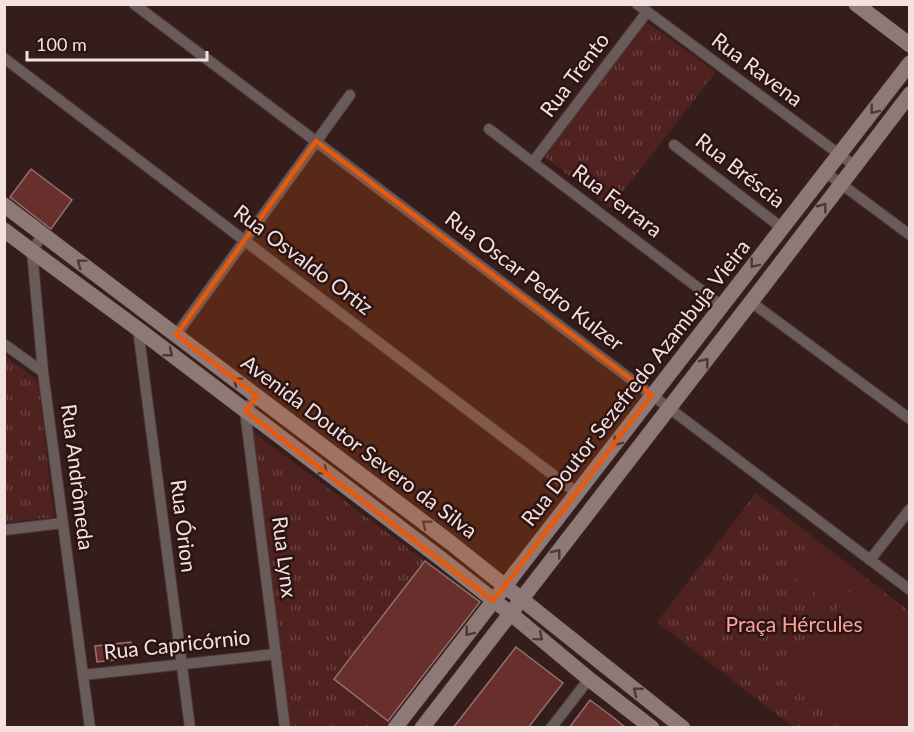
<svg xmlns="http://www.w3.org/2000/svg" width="914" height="732" font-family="Lato,sans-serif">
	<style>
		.park { fill: url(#park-tufts) }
		.pitch { fill: #4f2220 }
		.building { fill: #682f2c; stroke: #90726f; stroke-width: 1.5 }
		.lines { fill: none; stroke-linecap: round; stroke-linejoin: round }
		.street-casing { stroke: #503837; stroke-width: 12 }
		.secondary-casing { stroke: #503837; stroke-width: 16 }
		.street { stroke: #685b59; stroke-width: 10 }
		.secondary { stroke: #8e7977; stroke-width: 15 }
		.oneway { stroke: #4e3735 }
		.marked { fill: #e8590c; fill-opacity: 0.2; stroke: #e8590c; stroke-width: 4.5; stroke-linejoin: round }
		.labels { text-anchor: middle; stroke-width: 5; stroke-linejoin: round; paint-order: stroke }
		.street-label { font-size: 21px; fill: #f3e1e0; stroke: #2b1412 }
		.park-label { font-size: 21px; fill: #ffa19a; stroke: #2b1412 }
	</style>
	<defs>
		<pattern id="park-tufts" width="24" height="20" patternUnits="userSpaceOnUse" patternTransform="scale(1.5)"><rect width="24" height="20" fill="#4f2220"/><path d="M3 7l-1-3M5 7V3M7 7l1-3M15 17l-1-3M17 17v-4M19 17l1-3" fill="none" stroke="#694240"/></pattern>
	</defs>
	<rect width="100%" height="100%" fill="#351d1b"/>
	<g class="park">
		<polygon points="647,22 716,72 610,208 544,156"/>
		<polygon points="5,356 38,381 54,517 5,523"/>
		<polygon points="252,431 425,561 334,679 390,722 385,727 290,727"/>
		<polygon points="756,493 909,611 909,727 793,727 657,622"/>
	</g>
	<g class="pitch">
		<polygon points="809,547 849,578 829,604 789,573"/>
		<polygon points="856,584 909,623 909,727 847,727 784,682"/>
	</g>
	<g class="building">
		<polygon points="31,169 72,200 51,229 10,197"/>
		<polygon points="425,561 480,602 388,721 334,679"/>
		<polygon points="131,642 133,658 97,662 95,646"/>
		<polygon points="516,647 563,683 541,711 528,728 453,728"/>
		<polygon points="590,700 614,718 626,728 569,728"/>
	</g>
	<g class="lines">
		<defs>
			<g id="street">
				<polyline points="134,4 910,590"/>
				<polyline points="637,4 855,166"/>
				<polyline points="4,58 577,493"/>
				<polyline points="489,129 722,306"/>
				<polyline points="674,145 782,228"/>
				<polyline points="533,162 647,12"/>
				<polyline points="825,172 910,235"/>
				<polyline points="43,234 32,251 43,372 90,728"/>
				<polyline points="751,302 910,419"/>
				<polyline points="138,329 190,728"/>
				<polyline points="176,335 350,95"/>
				<polyline points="4,344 43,372"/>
				<polyline points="257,396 245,411 285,728"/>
				<polyline points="4,530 63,523"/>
				<polyline points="870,560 910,509"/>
				<polyline points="83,675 276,654"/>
				<polyline points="551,728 589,679"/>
			</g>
			<g id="secondary">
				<polyline points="856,4 910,45"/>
				<polyline points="4,205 451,543 683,728"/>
				<polyline points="4,230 32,251 138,329 440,558 510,613 589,679 652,728"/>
				<polyline points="395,728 910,63"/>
				<polyline points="422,728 751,302 910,94"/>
			</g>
		</defs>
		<use href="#street" class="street-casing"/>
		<use href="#secondary" class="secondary-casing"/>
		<use href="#street" class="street"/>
		<use href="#secondary" class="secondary"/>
	</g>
	<defs><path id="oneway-chevron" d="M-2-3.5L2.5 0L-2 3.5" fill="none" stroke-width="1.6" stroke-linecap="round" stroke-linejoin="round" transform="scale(1.5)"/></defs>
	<g class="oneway">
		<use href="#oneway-chevron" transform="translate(874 110) rotate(128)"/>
		<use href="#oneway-chevron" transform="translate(823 207) rotate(-53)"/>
		<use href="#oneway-chevron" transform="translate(81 263) rotate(-143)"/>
		<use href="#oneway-chevron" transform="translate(754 264) rotate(128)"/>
		<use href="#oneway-chevron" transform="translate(169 353) rotate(38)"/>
		<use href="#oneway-chevron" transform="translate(705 362) rotate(-52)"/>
		<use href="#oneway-chevron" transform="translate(237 381) rotate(-143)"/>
		<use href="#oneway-chevron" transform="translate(617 442) rotate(128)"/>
		<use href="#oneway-chevron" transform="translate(324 471) rotate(37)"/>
		<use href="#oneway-chevron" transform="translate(426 524) rotate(-143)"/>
		<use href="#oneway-chevron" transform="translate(557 553) rotate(-52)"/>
		<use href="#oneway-chevron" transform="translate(469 632) rotate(128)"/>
		<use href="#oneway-chevron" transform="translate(539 637) rotate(40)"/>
		<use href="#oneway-chevron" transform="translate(637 691) rotate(-142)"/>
	</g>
	<path class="marked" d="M316,141L652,395L493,601L245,411L257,396L176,335Z"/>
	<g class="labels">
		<g class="street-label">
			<text transform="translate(757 70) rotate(37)" y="7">Rua Ravena</text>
			<text transform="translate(575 75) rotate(-53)" y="7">Rua Trento</text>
			<text transform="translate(740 171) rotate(38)" y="7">Rua Bréscia</text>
			<text transform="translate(617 201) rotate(37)" y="7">Rua Ferrara</text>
			<text transform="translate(303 260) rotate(37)" y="7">Rua Osvaldo Ortiz</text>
			<text transform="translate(534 281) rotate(37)" y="7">Rua Oscar Pedro Kulzer</text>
			<text transform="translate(636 383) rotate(-52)" y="7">Rua Doutor Sezefredo Azambuja Vieira</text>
			<text transform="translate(359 447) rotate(37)" y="7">Avenida Doutor Severo da Silva</text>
			<text transform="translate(77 477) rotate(83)" y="7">Rua Andrômeda</text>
			<text transform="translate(183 526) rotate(83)" y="7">Rua Órion</text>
			<text transform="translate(284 557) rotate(83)" y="7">Rua Lynx</text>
			<text transform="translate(177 645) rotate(-6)" y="7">Rua Capricórnio</text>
		</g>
		<g class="park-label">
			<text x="794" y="632">Praça Hércules</text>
		</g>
	</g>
	<rect width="914" height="732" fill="none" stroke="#f3e1e0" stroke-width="12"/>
	<path d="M27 51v9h180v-9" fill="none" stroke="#f3e1e0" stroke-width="3"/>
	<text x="36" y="51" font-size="18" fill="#f3e1e0" stroke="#2b1412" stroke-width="4.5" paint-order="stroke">100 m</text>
</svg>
